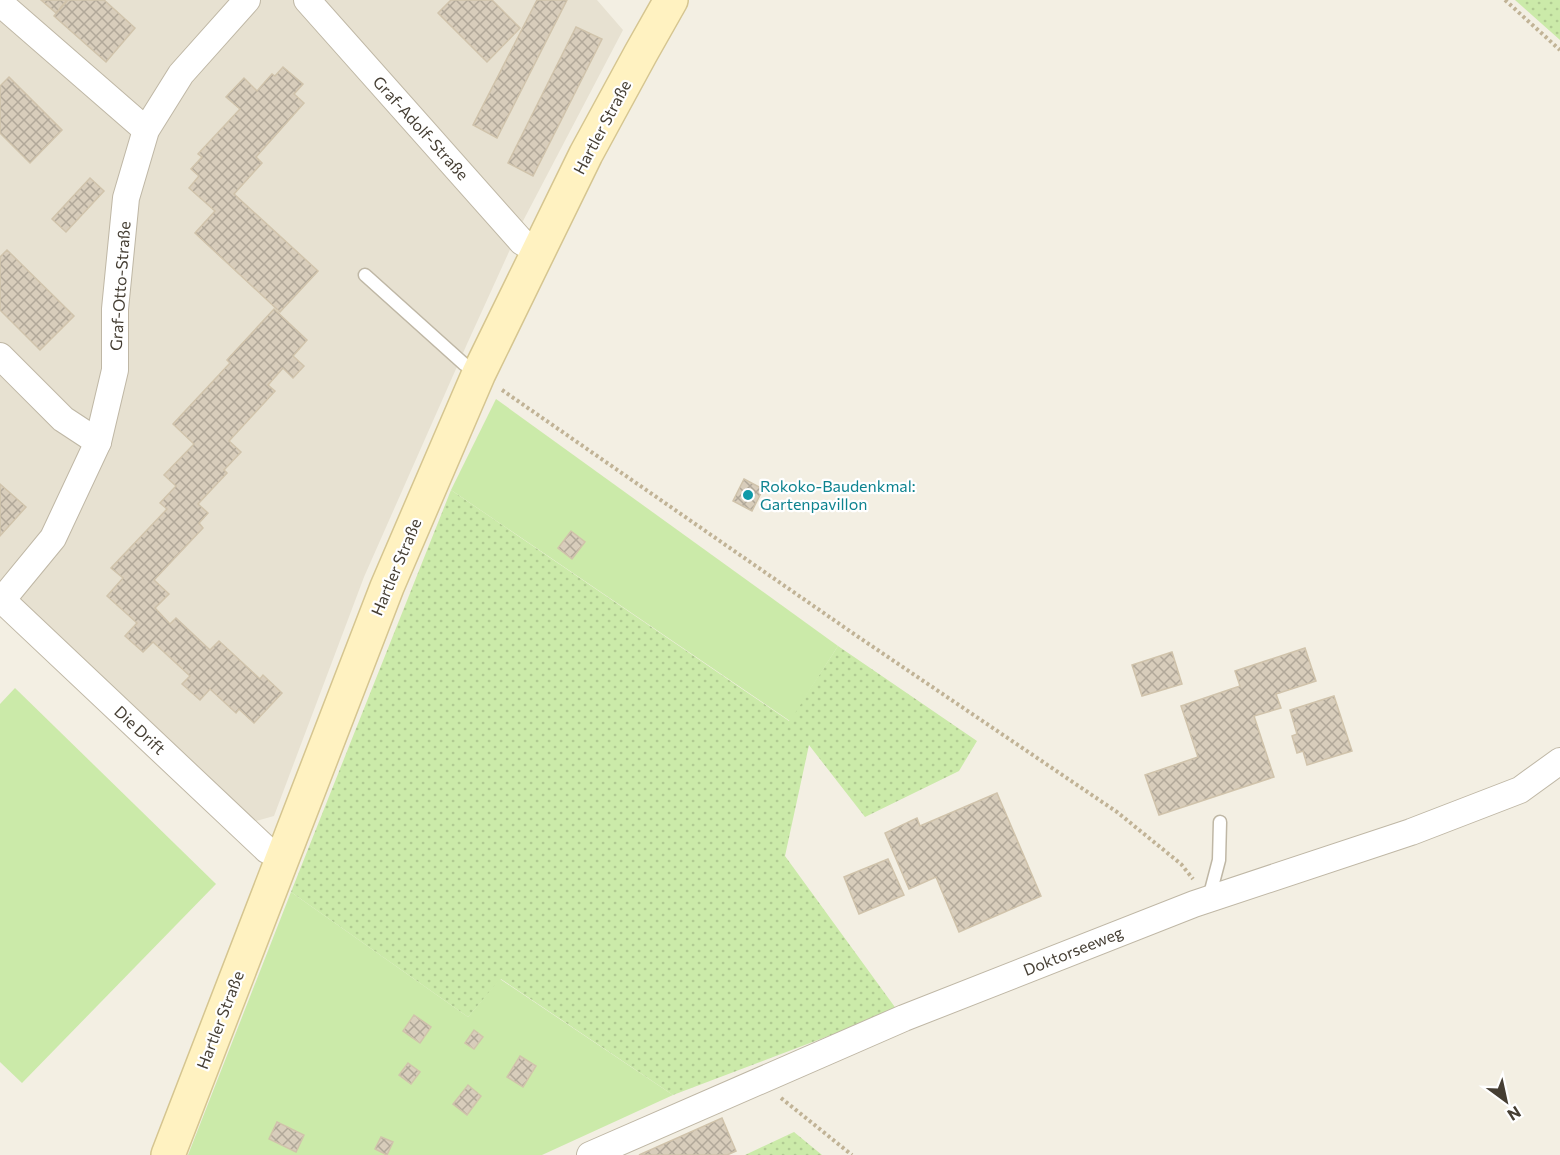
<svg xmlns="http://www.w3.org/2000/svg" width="1560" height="1155" font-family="Commissioner,sans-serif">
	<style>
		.residential { fill: #e7e1d1 }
		.grass { fill: url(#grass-dots) }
		.garden { fill: #cbeaa9 }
		.building { fill: url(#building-cross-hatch); stroke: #d0c3ab; stroke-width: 1.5 }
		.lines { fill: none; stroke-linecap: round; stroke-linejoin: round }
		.service-casing { stroke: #bfb7a5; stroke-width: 15 }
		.minor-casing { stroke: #bfb7a5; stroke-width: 28 }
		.secondary-casing { stroke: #d5c590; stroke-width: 36 }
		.path { stroke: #c1b396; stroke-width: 4; stroke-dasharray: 3 3; stroke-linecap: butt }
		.service { stroke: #fff; stroke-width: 12 }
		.minor { stroke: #fff; stroke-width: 26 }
		.secondary { stroke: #fff2c1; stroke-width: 33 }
		.culture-dot { fill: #0f9aa8; stroke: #fff; stroke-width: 2 }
		.labels { text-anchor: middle; stroke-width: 4.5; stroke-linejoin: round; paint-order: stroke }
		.street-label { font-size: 16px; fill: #453e33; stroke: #fff }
		.culture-label { font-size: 16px; fill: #0d838f; stroke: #fff; text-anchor: start }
	</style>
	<defs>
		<pattern id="grass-dots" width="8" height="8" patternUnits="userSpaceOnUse" patternTransform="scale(1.5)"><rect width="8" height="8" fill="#cbeaa9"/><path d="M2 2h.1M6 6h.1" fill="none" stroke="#b0ca92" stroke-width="1.8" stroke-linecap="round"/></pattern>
		<pattern id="building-cross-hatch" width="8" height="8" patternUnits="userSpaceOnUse" patternTransform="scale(1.5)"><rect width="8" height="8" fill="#d8cdbb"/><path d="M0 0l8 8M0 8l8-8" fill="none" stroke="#b1a899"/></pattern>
	</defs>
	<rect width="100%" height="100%" fill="#f3efe3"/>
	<polygon class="residential" points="0,0 597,0 623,30 523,221 467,344 364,577 274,816 256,821 238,812 0,589"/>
	<g class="grass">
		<polygon points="1515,0 1560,0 1560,40"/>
		<polygon points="451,490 789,721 838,646 977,741 959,771 865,817 809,745 785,856 897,1010 673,1095 501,979 468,1017 291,892"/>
		<polygon points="794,1132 822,1155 745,1155"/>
	</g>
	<g class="garden">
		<polygon points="496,399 838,646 790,721 451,490"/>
		<polygon points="15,688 216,884 22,1083 0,1062 0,704"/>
		<polygon points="291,892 468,1017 500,979 673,1095 542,1155 188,1155"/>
	</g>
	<g class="building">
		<polygon points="41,0 67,0 56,13"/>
		<polygon points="68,0 104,0 135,28 106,62 54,16"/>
		<polygon points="451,0 492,0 520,28 487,62 438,13"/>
		<polygon points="537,0 567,0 497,138 473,125"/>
		<polygon points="576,27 602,39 533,176 508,163"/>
		<polygon points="283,67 303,84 294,94 304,103 256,157 262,163 234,194 318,271 280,312 195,233 215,211 189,188 199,176 191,169 202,157 198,154 240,109 226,97 244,78 257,91 272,74 275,76"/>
		<polygon points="9,77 62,130 30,163 0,133 0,86"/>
		<polygon points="90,178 104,191 66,232 52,219"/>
		<polygon points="7,250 74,316 40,350 0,310 0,257"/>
		<polygon points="274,309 307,340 293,356 304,366 293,378 283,368 268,385 275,391 229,441 241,452 224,470 227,473 198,504 208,513 199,523 203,528 154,580 169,594 155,608 170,624 176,618 210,650 219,641 260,679 263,675 282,693 254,723 239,709 236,713 210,689 200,700 182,684 190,676 153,642 143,652 125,636 137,623 107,596 123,578 111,568 167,509 160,503 176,486 164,475 194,444 173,424 230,363 227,360"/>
		<polygon points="744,479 763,489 752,511 733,501"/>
		<polygon points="0,484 26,507 0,536"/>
		<polygon points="571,531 585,542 572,559 558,548"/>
		<polygon points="1305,648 1316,681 1276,694 1281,708 1254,716 1274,777 1159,815 1145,775 1198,757 1181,706 1240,686 1235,671"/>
		<polygon points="1172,652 1182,684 1142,696 1132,665"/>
		<polygon points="1334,696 1352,751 1307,765 1303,751 1297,753 1292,736 1297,734 1290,710"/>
		<polygon points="997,793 1041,896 959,932 936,877 909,889 885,833 917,818 920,826"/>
		<polygon points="888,859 904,895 859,914 844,877"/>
		<polygon points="414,1015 431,1027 420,1043 403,1031"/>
		<polygon points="474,1030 483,1037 474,1049 465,1043"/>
		<polygon points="520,1056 536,1066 523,1087 507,1077"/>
		<polygon points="408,1063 420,1072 411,1084 399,1075"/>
		<polygon points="468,1085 481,1096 467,1115 453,1104"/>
		<polygon points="722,1118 736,1151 727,1155 639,1155"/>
		<polygon points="277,1122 304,1135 296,1152 269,1139"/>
		<polygon points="381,1137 393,1142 387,1155 375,1149"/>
	</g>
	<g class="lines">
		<defs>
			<g id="service">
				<polyline points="365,275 464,364 478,372"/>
				<polyline points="1209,898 1219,860 1220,822"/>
			</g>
			<g id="minor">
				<polyline points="307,0 522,242 539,251"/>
				<polyline points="0,3 146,130"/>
				<polyline points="0,356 63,419 98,442"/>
				<polyline points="0,598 267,850 282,857"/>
				<polyline points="2,600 53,538 98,442 115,370 115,309 126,198 146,130 181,74 247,0"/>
				<polyline points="590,1155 904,1018 1194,904 1411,832 1520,790 1560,761"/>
			</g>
			<polyline id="secondary" points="168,1155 387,587 479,373 586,154 641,53 671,0"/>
		</defs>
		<use href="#service" class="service-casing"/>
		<use href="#minor" class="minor-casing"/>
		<use href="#secondary" class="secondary-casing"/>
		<g class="path">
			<polyline points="1505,0 1560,50"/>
			<polyline points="502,390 854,634 1117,812 1181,864 1193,879"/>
			<polyline points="781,1098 852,1155"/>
		</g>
		<use href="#service" class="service"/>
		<use href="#minor" class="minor"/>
		<use href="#secondary" class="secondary"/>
	</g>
	<circle class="culture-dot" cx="748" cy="495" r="6"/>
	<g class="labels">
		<g class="street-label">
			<text transform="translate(602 127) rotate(-62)" y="6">Hartler Straße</text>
			<text transform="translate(421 128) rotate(48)" y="6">Graf-Adolf-Straße</text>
			<text transform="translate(120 286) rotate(-86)" y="6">Graf-Otto-Straße</text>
			<text transform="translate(396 567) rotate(-67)" y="6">Hartler Straße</text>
			<text transform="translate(140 730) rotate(43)" y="6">Die Drift</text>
			<text transform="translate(1073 951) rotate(-22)" y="6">Doktorseeweg</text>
			<text transform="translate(220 1020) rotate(-69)" y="6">Hartler Straße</text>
		</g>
		<g class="culture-label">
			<text x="760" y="492">Rokoko-Baudenkmal:<tspan x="760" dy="18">Gartenpavillon</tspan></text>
		</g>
	</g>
	<g transform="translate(1506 1101) rotate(147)" stroke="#ffffff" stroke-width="4.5" paint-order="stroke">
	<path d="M0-4.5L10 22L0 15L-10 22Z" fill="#453e33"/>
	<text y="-9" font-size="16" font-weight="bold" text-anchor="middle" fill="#453e33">N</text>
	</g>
</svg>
